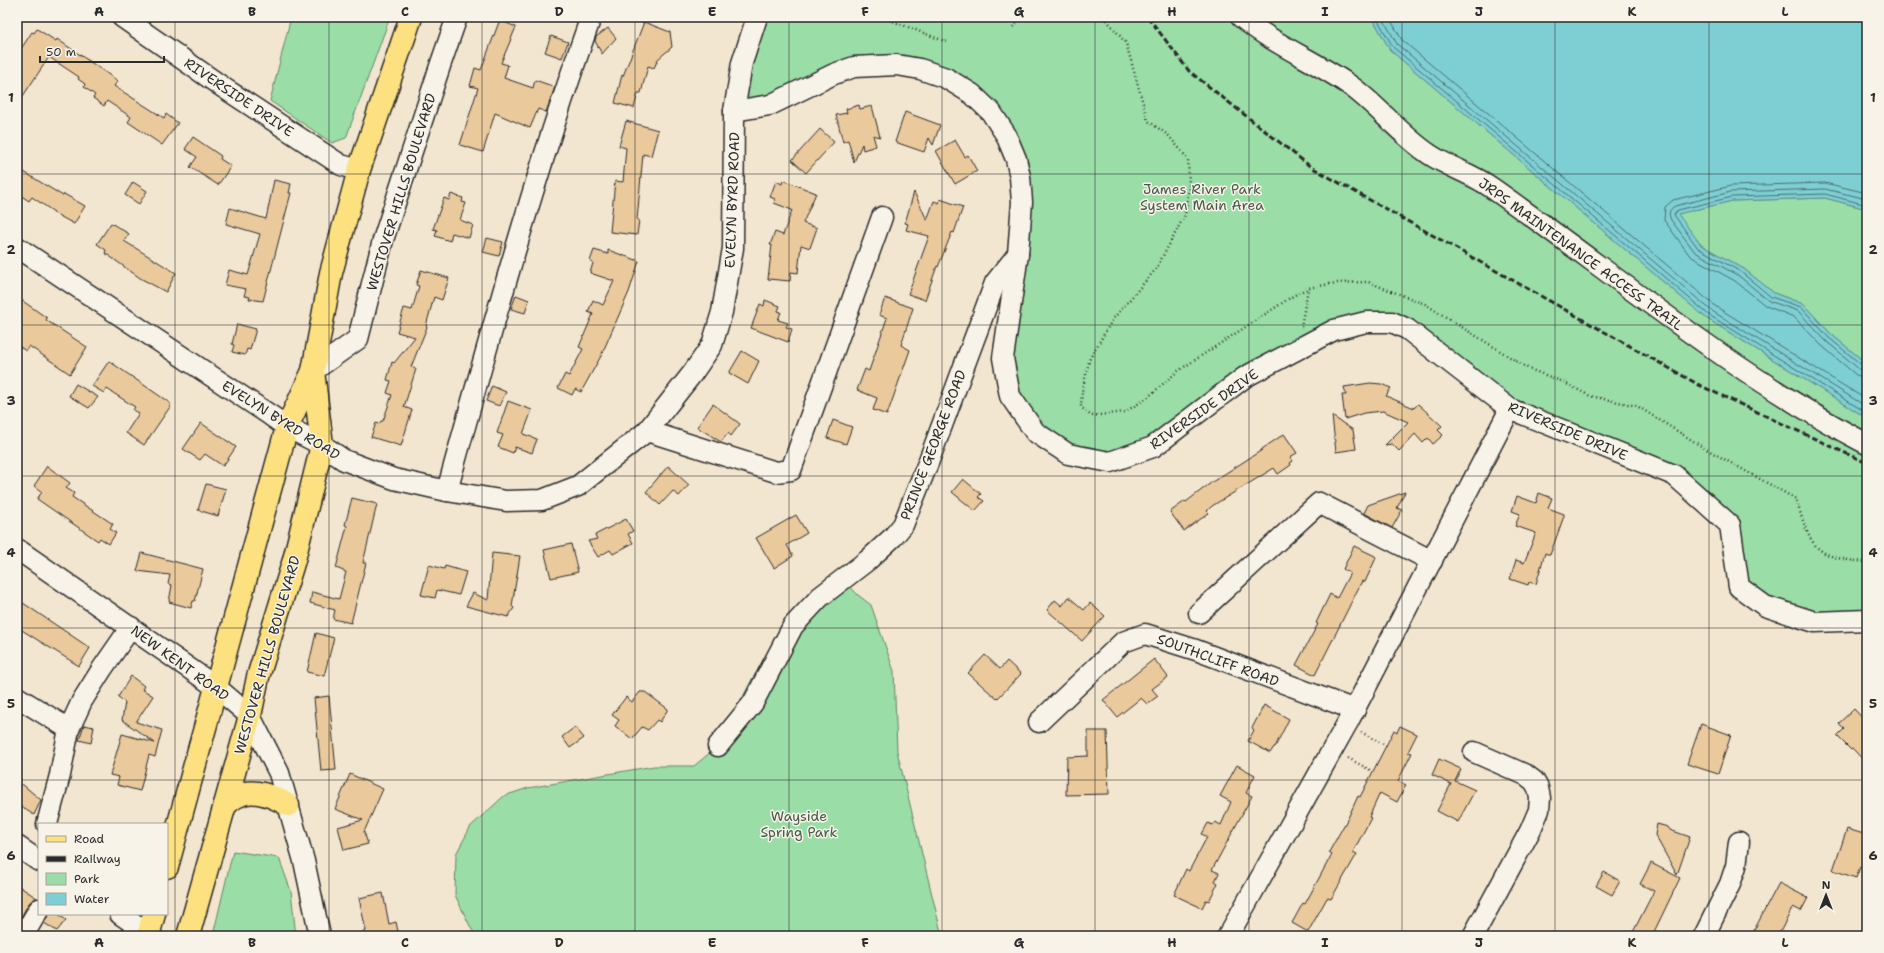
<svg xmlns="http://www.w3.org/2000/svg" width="1884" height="953" font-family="'Shantell Sans',sans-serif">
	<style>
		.green { fill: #9adda7; stroke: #628469 }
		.water { fill: #7ecfd4; stroke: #5d8d90 }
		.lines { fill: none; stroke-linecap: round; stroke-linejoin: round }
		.shore { stroke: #4c6d6f; stroke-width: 1 }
		.building { fill: #eac99c; stroke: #2b2b2b }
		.minor-casing { stroke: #2b2b2b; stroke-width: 23 }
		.major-casing { stroke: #2b2b2b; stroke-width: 25 }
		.path { stroke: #2b2b2b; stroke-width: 2.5; stroke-dasharray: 1 3; stroke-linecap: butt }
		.minor { stroke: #f7f3e8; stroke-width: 20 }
		.major { stroke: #fde080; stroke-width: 22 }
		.rail { stroke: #2b2b2b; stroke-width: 3; stroke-dasharray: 6 3; stroke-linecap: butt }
		.grid { fill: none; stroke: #2b2b2b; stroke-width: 1; stroke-opacity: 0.55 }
		.labels { text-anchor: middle; stroke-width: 3; stroke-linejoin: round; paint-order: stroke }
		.street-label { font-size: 14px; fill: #2b2b2b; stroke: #f7f3e8 }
		.park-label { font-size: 14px; fill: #47584a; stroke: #f7f3e8 }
		.neatline { fill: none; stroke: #2b2b2b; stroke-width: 1.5 }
		.grid-label { font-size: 13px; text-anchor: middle; font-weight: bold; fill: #2b2b2b }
	</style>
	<rect width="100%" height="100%" fill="#f3e6d1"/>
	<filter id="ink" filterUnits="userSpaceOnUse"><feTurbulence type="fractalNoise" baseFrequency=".025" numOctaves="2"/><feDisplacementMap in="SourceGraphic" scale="8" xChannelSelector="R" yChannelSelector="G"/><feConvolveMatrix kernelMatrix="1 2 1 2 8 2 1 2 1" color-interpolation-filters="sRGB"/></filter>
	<g filter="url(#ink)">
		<g class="green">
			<polygon points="291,17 390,17 346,138 332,143 270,101"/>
			<polygon points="757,17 1372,17 1390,50 1706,318 1867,418 1867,620 1815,622 1739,587 1730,525 1674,475 1510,409 1407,329 1333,330 1110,462 1068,454 1010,396 1020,177 972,94 897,65 734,111"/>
			<polygon points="1825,198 1867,209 1867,364 1831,334 1803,304 1774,293 1744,269 1701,245 1677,214 1732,201"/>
			<polygon points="843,579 858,595 871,605 894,671 897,751 942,936 476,936 471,928 455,895 456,854 471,826 504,796 528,788 654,766 694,766 718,746 752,679 767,657"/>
			<polygon points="233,851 279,858 291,891 296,936 249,936 214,931"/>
		</g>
		<polygon class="water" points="1372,17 1867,17 1867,209 1825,198 1732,201 1678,214 1701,245 1744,269 1774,293 1803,304 1831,334 1867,364 1867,418 1706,318 1390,50"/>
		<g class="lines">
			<g class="shore">
				<polyline points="1376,17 1393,47 1709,315 1867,413"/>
				<polyline points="1382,17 1397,44 1712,311 1867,407"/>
				<polyline points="1389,17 1402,40 1715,306 1867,400"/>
				<polyline points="1867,193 1825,183 1731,186 1673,200 1665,207 1664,220 1690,256 1735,281 1766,306 1794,317 1821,345 1856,375 1867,378"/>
				<path d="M1867,199L1825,189L1731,192L1675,206C1669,209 1668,214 1671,220L1695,252L1739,276L1769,301L1798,311L1825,340L1860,370L1867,372"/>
				<polyline points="1867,205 1825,194 1732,197 1678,210 1674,215 1698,248 1741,272 1771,297 1801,307 1828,337 1863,366 1867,367"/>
			</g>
		</g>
		<g class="building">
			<polygon points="499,22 504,22 516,27 501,63 508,65 504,78 533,88 535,80 555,87 546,112 538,109 530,128 495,113 483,152 460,145 478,88 470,86 475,68 481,70"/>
			<polygon points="644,22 670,32 672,47 658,59 654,68 648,66 641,93 638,93 634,108 615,103 622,75 623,76"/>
			<polygon points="608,28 616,38 602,54 595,41 596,37"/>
			<polygon points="37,29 56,41 57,39 118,81 114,86 164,118 166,114 178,123 162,145 128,122 131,117 107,101 104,106 93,98 95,95 84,87 85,84 78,79 79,77 49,57 17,105 17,55 32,32 34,33"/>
			<polygon points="551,36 568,42 562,58 545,52"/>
			<polygon points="859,105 860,109 872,106 880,137 873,135 876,146 863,150 862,144 854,162 848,140 843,142 836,115 847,113 846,109"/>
			<polygon points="905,112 940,125 933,145 929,138 924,152 895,142"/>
			<polygon points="626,121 658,130 651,156 643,154 637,220 639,220 637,235 610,232 615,181 623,182 626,148 619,146"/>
			<polygon points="820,129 834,142 806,173 792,160"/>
			<polygon points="193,137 221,156 220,159 231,166 218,185 190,167 197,157 185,149"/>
			<polygon points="955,140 965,157 968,155 977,171 955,184 936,151"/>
			<polygon points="24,172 63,196 64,194 85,206 74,224 54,213 54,212 32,197 29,201 17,193 17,182"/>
			<polygon points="274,180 291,184 289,193 291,193 263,301 249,299 250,297 244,296 246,289 225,285 229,270 248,275 260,234 226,224 230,208 266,219"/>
			<polygon points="783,180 816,193 803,223 817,228 810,248 801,245 798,273 791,272 790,281 768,279 772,245 770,245 775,232 783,235 792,210 774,203 775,199 770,197 776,181 782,184"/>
			<polygon points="133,182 147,191 139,204 125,195"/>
			<polygon points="914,192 927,220 934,201 939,203 940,199 963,207 954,233 952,232 938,267 937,266 925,300 908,294 929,236 906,230 908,224 905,223"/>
			<polygon points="451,194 463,198 462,202 466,203 460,220 473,225 469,238 452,233 450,241 435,236 437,230 433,229 444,198 449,200"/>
			<polygon points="111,223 129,234 124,241 176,273 166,292 140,278 105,253 106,250 97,244"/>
			<polygon points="487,238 503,242 499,256 483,252"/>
			<polygon points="594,250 608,254 608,250 639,261 629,292 601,356 581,392 575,389 572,395 558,388 565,374 569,376 583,349 579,347 593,314 588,312 593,300 603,305 614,281 590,273 593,263 590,261"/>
			<polygon points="421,270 449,278 442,300 434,297 426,326 427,327 411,367 416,369 404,407 412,410 401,446 371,437 376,423 379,424 381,421 383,421 392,395 387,393 391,381 387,380 392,362 394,363 415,337 397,332 404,308 412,310 419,286 416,285"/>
			<polygon points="516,295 529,300 525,313 511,309"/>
			<polygon points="17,297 47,318 46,320 87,347 70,374 29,346 26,351 17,345"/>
			<polygon points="885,298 913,308 901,345 910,350 887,415 873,410 877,398 857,390 865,369 869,371 887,318 879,315"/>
			<polygon points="765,300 780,306 778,311 781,312 778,320 788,323 786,327 792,329 788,342 751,328 760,304 764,306"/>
			<polygon points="237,324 256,329 250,350 247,349 245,355 232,352 234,345 232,344"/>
			<polygon points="742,351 759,361 748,384 729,373"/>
			<polygon points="109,361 170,403 170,407 144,445 126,433 139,413 133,410 135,407 107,389 104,393 92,386"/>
			<polygon points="1370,383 1381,384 1391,388 1386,396 1414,408 1418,404 1442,426 1438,430 1443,435 1433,444 1428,438 1423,443 1415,434 1399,451 1392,444 1385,445 1408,422 1383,411 1364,413 1345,419 1342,395 1346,395 1344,387"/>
			<polygon points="76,384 98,397 89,408 69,396"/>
			<polygon points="492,386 506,392 499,406 486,401"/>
			<polygon points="508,401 532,410 523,434 537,439 532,453 515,447 513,453 498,447 503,435 497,433"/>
			<polygon points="713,404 740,424 731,436 728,433 721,442 697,427"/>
			<polygon points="1332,416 1353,430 1356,449 1336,452"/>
			<polygon points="833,420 852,427 846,444 827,438"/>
			<polygon points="201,423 236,447 223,466 205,454 200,460 183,449"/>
			<polygon points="1284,434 1297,453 1290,457 1293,461 1290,463 1291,465 1278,474 1274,468 1212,506 1207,511 1209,513 1184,531 1170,512 1185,501 1186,502 1212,482 1262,450 1262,449"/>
			<polygon points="47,466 70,483 66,488 74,493 72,497 113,524 110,529 116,533 109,544 100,538 98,541 37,499 42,492 34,486"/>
			<polygon points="668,466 689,485 679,496 673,491 660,505 646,492"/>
			<polygon points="963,479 981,494 978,497 984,501 975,511 952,492"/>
			<polygon points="206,484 226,489 218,516 198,510"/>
			<polygon points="1405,492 1397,508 1402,510 1392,528 1364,513 1368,505"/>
			<polygon points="1539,493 1552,498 1548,508 1564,514 1564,516 1550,555 1545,553 1536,584 1529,582 1528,585 1510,579 1516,560 1524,563 1536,533 1515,526 1520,514 1512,511 1517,496 1536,503"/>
			<polygon points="352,498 377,504 363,563 366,563 351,623 333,619 335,610 310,603 312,592 339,599 346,572 336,568 347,526 345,525"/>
			<polygon points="796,515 807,533 787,545 793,556 774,568 756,538"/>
			<polygon points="626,519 633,531 628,534 633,543 613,554 610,550 598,557 588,541 597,539 595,535"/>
			<polygon points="571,544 578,572 551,578 544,550"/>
			<polygon points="1354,546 1375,556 1376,558 1365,582 1362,581 1315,675 1296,665 1318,624 1316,623 1330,594 1337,598 1350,573 1343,569"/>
			<polygon points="142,553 203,569 195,601 193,601 191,608 169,602 172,585 168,584 170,575 137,571"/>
			<polygon points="492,553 520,556 512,606 514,608 508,617 466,606 473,593 488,600"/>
			<polygon points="429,565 444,569 445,566 466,572 459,595 437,590 435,598 421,595"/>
			<polygon points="1069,597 1084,610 1090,603 1105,616 1082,641 1047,610 1055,600 1062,606"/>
			<polygon points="23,603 90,648 79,666 17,627 17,613"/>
			<polygon points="316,633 334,638 324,676 307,672"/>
			<polygon points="985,655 1000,669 1007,661 1021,674 997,699 968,673"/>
			<polygon points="1154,659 1168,677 1152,689 1158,696 1147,704 1141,698 1117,717 1103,700"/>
			<polygon points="131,676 144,686 142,689 153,696 136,722 162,730 155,757 149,755 140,791 117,785 119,777 110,775 122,734 155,743 122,720 125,702 118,697"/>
			<polygon points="640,692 645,692 668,709 660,722 657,720 648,730 642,727 632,739 615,726 619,720 612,715 626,697 632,702"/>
			<polygon points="329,696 336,770 321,771 314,698"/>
			<polygon points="1264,705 1289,719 1275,747 1274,747 1270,753 1248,741 1254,730 1252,728"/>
			<polygon points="1854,709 1867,723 1867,764 1853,749 1851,750 1837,736 1844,729 1839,723"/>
			<polygon points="1701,724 1731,735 1718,774 1687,764"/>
			<polygon points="84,725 94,727 91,743 79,740"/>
			<polygon points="1400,726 1417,734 1408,752 1412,753 1398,781 1406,785 1397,802 1380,793 1369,817 1371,818 1353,852 1357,854 1331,899 1327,898 1308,932 1292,923 1303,903 1305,904 1332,854 1329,852 1348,818 1358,796 1360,797 1394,730 1397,732"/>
			<polygon points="575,727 584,738 570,748 562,737"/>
			<polygon points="1088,731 1107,731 1109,794 1066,795 1067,757 1088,756"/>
			<polygon points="1439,759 1461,769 1455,781 1475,790 1458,822 1437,811 1451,784 1432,775"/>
			<polygon points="1237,765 1255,775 1246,793 1252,796 1212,870 1219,873 1215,881 1218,883 1209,901 1206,900 1202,908 1174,895 1186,869 1189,871 1207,837 1202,834 1208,823 1213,825 1215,822 1221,825 1231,802 1220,796"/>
			<polygon points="350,774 383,789 364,832 368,844 344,850 338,827 363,820 335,809"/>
			<polygon points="22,784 41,800 34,815 17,804 17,791"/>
			<polygon points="1657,824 1668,827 1670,830 1690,837 1677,875 1655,835"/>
			<polygon points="1847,829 1867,835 1867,869 1860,867 1856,878 1833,870"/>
			<polygon points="1651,863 1680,878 1652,936 1631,936 1654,891 1640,884"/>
			<polygon points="1604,872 1620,881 1612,895 1596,886"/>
			<polygon points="1779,883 1808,898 1801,911 1793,907 1778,936 1751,936"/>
			<polygon points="17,885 37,898 29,903 17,924"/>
			<polygon points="383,893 389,924 396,922 399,936 361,936 360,933 366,931 359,898"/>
			<polygon points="49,914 58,914 66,920 57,931 44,923"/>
		</g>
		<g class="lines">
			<defs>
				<g id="minor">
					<polyline points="122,17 224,88 341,165 359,170"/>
					<path d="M1241,17C1273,44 1313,60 1348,84C1377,104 1399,134 1429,154C1448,167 1473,174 1492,188C1616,275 1733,374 1867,444"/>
					<polyline points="734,111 770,105 834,74 854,67 897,65 920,69 946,78 972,94 991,112 1006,135 1016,159 1020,177 1022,202 1018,254 1003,358 1010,396 1035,432 1068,454 1110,462 1153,447 1245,377 1334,330 1366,322 1392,322 1407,329 1510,409 1674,475 1730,525 1739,587 1765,606 1815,622 1867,620"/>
					<polyline points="17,247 270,415 287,427 322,445 344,460 394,479 447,491 506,501 542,500 578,486 647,431 692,374 712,345 722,312 733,248 734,111 742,63 757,17"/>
					<polyline points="313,371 358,339 383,240 441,63 457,17"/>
					<polyline points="647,431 776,472 791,470 882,217"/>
					<path d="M447,491C491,332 535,173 591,17"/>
					<polyline points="17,549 216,687 250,716 279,773 304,861 320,936"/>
					<polyline points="1199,613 1319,503 1432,561"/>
					<polyline points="17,697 69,729"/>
					<polyline points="1039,722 1123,642 1145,634 1196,650 1355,710"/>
					<polyline points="718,746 753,703 793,626 820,597 868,560 893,537 903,525 928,463 995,283 1018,254"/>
					<polyline points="47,824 60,775 69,729 82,701 102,669 131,627"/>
					<polyline points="17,846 39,861"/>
					<polyline points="120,914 152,936"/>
					<polyline points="23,936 39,909"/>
					<polyline points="1228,936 1349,720 1510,409"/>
					<polyline points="1473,936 1530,831 1539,810 1540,798 1538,788 1534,781 1526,775 1474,752"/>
					<polyline points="1704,936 1730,884 1736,866 1739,842"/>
				</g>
				<g id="major">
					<path d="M225,805C229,802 233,798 238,796C253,787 275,797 288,805"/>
					<polyline points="167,867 287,427 313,371 331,273 359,170 411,17"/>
					<polyline points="148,936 154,914"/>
					<polyline points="188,936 250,716 258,677 294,560 322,445 313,371"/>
				</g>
			</defs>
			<use href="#minor" class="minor-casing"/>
			<use href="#major" class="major-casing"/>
			<g class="path">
				<polyline points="882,17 947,42"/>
				<path d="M1104,17L1126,43L1148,121L1168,135L1188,159L1189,187L1185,215L1156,269L1113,319L1090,358L1082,391L1081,407L1091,416L1125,412L1147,398L1178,371L1293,296L1308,288L1336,283L1368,282L1425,304L1529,369L1561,381L1590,396L1637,406L1706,449L1796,499C1811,548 1814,558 1867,562"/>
				<polyline points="1013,27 1023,17"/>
				<polyline points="1301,327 1308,289"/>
				<polyline points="1361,732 1387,746"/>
				<polyline points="1348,758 1370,770"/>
			</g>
			<use href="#minor" class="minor"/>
			<use href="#major" class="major"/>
			<polyline class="rail" points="1148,17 1189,71 1311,167 1701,386 1867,463"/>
		</g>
	</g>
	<path class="grid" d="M175,17V936M329,17V936M482,17V936M635,17V936M789,17V936M942,17V936M1095,17V936M1249,17V936M1402,17V936M1555,17V936M1709,17V936M17,174H1867M17,325H1867M17,476H1867M17,628H1867M17,780H1867"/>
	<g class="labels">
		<g class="street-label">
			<text transform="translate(239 97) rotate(34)" y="5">RIVERSIDE DRIVE</text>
			<text transform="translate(401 192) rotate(-73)" y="5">WESTOVER HILLS BOULEVARD</text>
			<text transform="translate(732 200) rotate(-88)" y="5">EVELYN BYRD ROAD</text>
			<text transform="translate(1581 254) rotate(36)" y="5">JRPS MAINTENANCE ACCESS TRAIL</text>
			<text transform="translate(1204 409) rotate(-35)" y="5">RIVERSIDE DRIVE</text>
			<text transform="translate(281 420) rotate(32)" y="5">EVELYN BYRD ROAD</text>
			<text transform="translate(1568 431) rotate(23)" y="5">RIVERSIDE DRIVE</text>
			<text transform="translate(933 445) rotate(-69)" y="5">PRINCE GEORGE ROAD</text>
			<text transform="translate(267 655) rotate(-74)" y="5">WESTOVER HILLS BOULEVARD</text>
			<text transform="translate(1218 660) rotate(20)" y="5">SOUTHCLIFF ROAD</text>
			<text transform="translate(180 663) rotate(36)" y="5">NEW KENT ROAD</text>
		</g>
		<g class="park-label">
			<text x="1202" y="194">James River Park<tspan x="1202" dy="16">System Main Area</tspan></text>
			<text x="799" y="821">Wayside<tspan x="799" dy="16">Spring Park</tspan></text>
		</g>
	</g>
	<rect width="1884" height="953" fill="none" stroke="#f7f3e8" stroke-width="44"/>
	<rect x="38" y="823" width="130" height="92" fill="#f7f3e8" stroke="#a5a39c"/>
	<rect x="46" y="836" width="20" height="6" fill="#fde080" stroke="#a5a39c"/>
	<text x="74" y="843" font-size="12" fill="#2b2b2b">Road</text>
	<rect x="46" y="856" width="20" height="6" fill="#2b2b2b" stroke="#a5a39c"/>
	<text x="74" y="863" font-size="12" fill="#2b2b2b">Railway</text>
	<rect x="46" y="873" width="20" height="12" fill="#9adda7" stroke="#a5a39c"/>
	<text x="74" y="883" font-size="12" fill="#2b2b2b">Park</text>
	<rect x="46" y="893" width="20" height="12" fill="#7ecfd4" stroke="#a5a39c"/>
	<text x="74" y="903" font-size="12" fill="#2b2b2b">Water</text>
	<g transform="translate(1826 895)" stroke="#f7f3e8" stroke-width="3" paint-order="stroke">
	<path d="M0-3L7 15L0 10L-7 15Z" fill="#2b2b2b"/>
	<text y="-6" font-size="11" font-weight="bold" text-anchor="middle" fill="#2b2b2b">N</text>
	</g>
	<path d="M40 56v6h124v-6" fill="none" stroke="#2b2b2b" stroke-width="2"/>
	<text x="46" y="56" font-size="12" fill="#2b2b2b" stroke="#f7f3e8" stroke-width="3" paint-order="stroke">50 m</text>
	<rect x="22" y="22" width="1840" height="909" class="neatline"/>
	<g class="grid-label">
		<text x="99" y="16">A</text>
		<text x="252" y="16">B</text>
		<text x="405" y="16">C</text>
		<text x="559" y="16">D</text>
		<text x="712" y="16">E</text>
		<text x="865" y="16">F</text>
		<text x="1019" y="16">G</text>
		<text x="1172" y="16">H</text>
		<text x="1325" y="16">I</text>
		<text x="1479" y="16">J</text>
		<text x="1632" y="16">K</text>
		<text x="1785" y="16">L</text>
		<text x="11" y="102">1</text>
		<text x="1873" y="102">1</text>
		<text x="11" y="254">2</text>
		<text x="1873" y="254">2</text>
		<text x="11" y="405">3</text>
		<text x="1873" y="405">3</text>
		<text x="11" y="557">4</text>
		<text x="1873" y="557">4</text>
		<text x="11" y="708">5</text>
		<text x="1873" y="708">5</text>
		<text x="11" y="860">6</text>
		<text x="1873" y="860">6</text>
		<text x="99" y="947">A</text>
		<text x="252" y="947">B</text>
		<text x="405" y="947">C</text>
		<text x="559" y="947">D</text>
		<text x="712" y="947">E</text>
		<text x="865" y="947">F</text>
		<text x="1019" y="947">G</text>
		<text x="1172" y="947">H</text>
		<text x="1325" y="947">I</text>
		<text x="1479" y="947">J</text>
		<text x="1632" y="947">K</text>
		<text x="1785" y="947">L</text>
	</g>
</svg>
